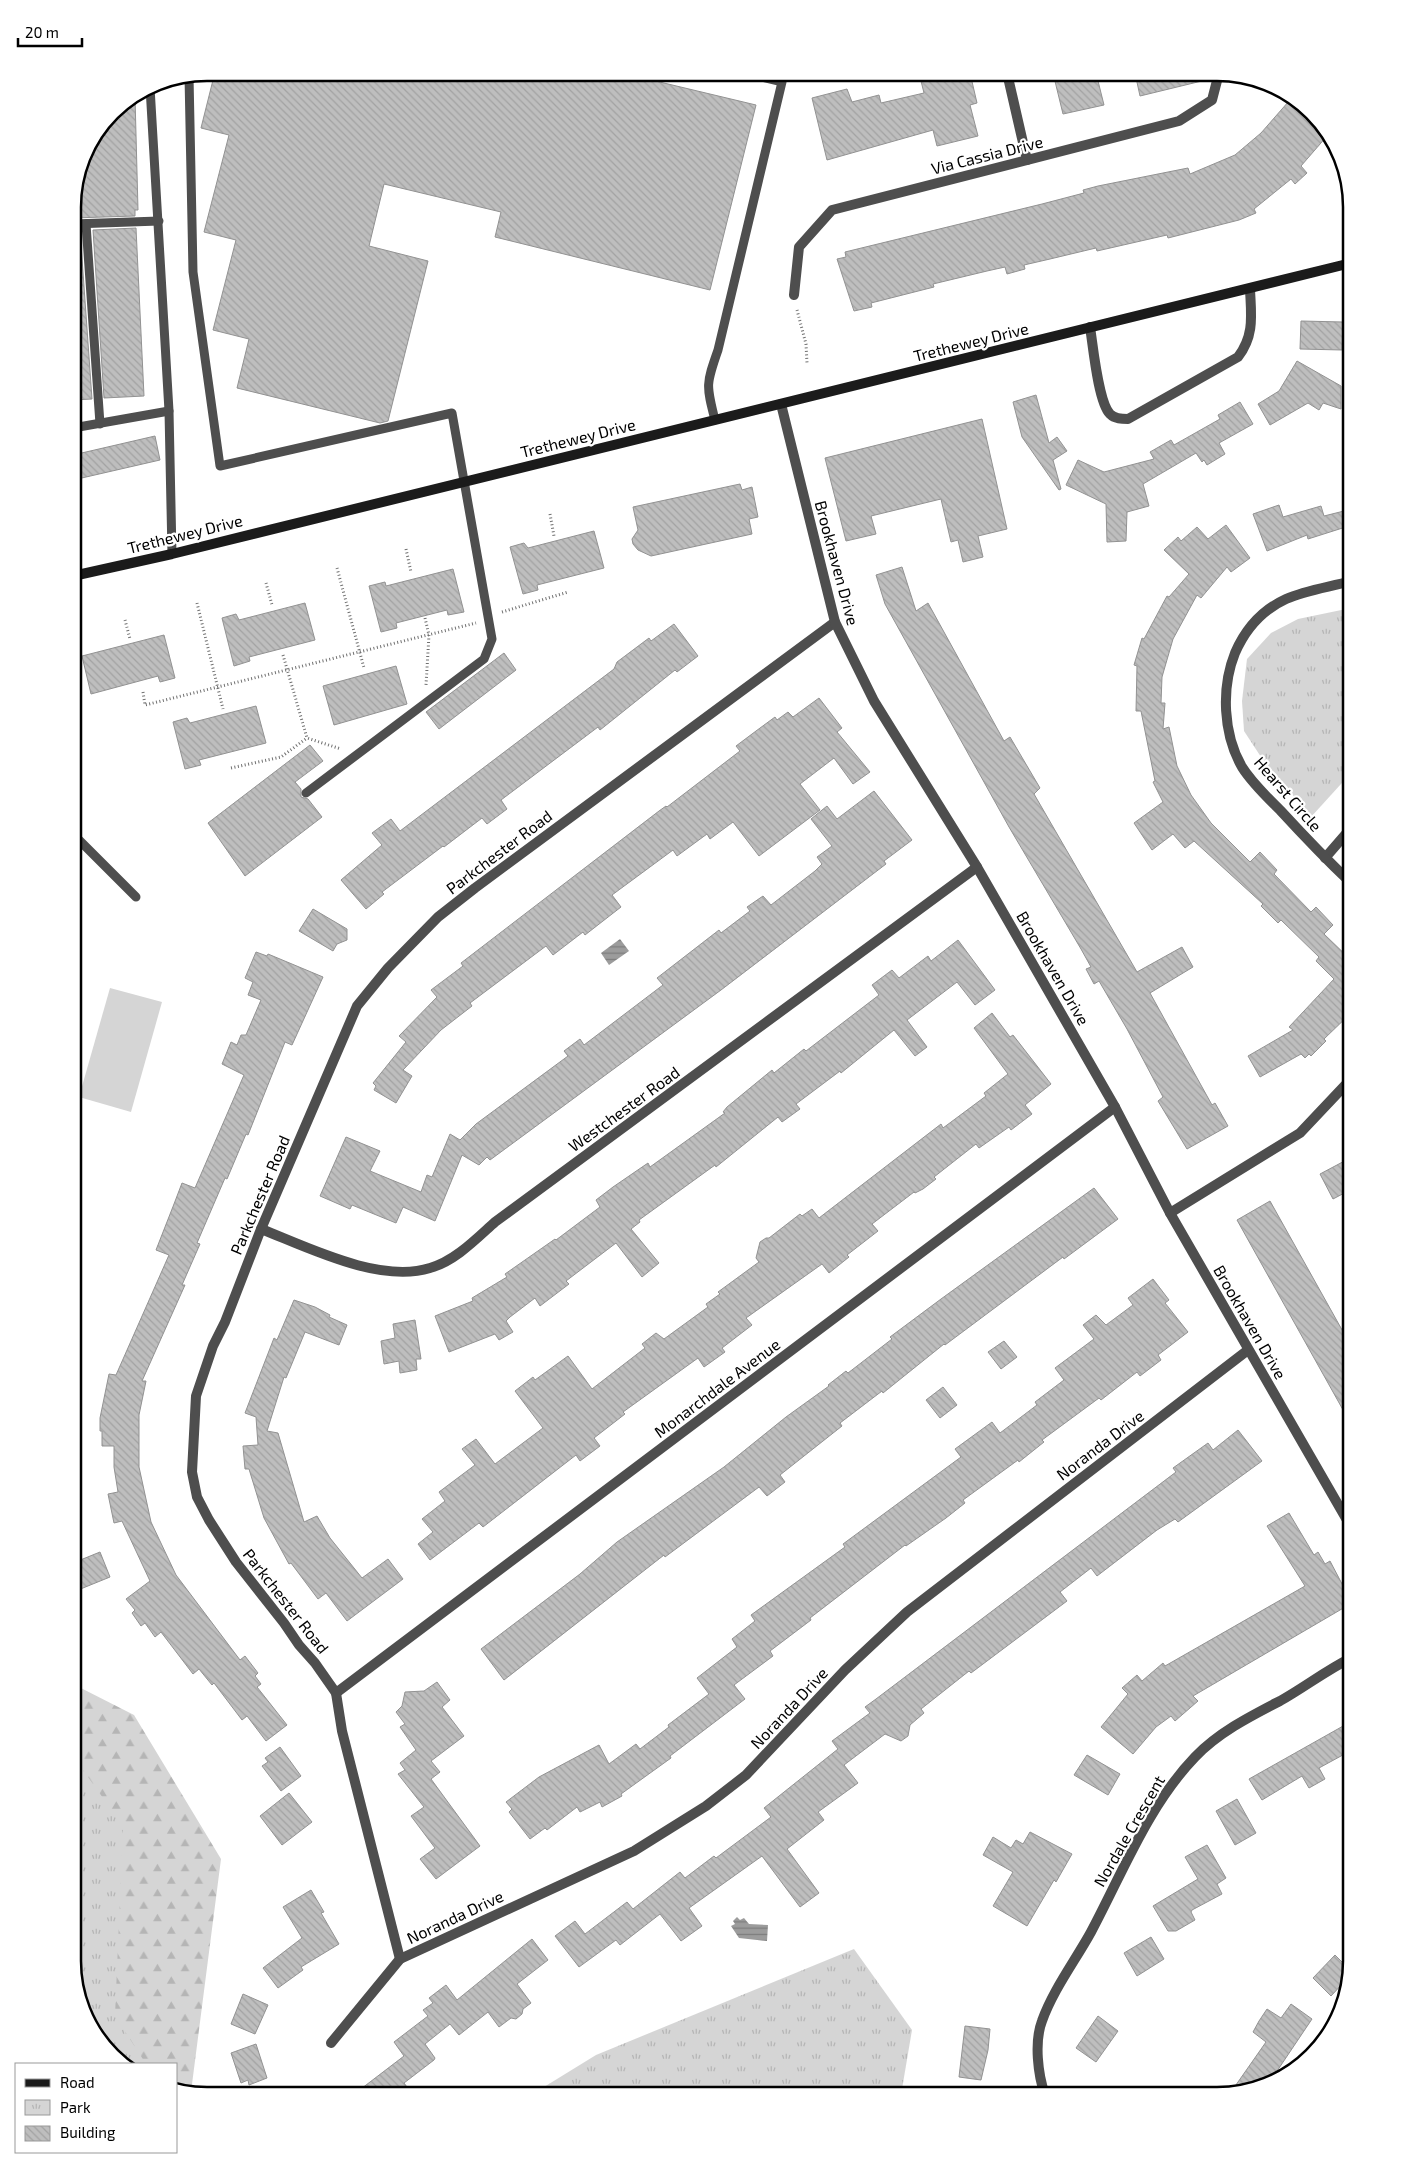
<svg xmlns="http://www.w3.org/2000/svg" width="1424" height="2168" font-family="'Exo 2',sans-serif">
	<style>
		.forest { fill: url(#forest-firs) }
		.park { fill: url(#park-tufts) }
		.pitch { fill: #d5d5d5 }
		.water { fill: url(#water-rules) }
		.building { fill: url(#building-back-hatch); stroke: #929292 }
		.lines { fill: none; stroke-linecap: round; stroke-linejoin: round }
		.path { stroke: #707070; stroke-width: 3; stroke-dasharray: 1 2.5; stroke-linecap: butt }
		.service { stroke: #4e4e4e; stroke-width: 9 }
		.minor { stroke: #4e4e4e; stroke-width: 10 }
		.tertiary { stroke: #4e4e4e; stroke-width: 10 }
		.secondary { stroke: #1b1b1b; stroke-width: 10 }
		.labels { text-anchor: middle; stroke-width: 4.5; stroke-linejoin: round; paint-order: stroke }
		.street-label { font-size: 16px; fill: #000; stroke: #fff }
		.rim { fill: none; stroke: #000; stroke-width: 2.5 }
	</style>
	<defs>
		<pattern id="forest-firs" width="22" height="20" patternUnits="userSpaceOnUse" patternTransform="scale(1.25)"><rect width="22" height="20" fill="#d5d5d5"/><path d="M5 1l3.5 6h-7zM16 11l3.5 6h-7z" fill="#b5b5b5"/></pattern>
		<pattern id="park-tufts" width="24" height="20" patternUnits="userSpaceOnUse" patternTransform="scale(1.25)"><rect width="24" height="20" fill="#d5d5d5"/><path d="M3 7l-1-3M5 7V3M7 7l1-3M15 17l-1-3M17 17v-4M19 17l1-3" fill="none" stroke="#b5b5b5"/></pattern>
		<pattern id="water-rules" width="6" height="5" patternUnits="userSpaceOnUse" patternTransform="scale(1.25)"><rect width="6" height="5" fill="#9c9c9c"/><path d="M0 2.5h6" fill="none" stroke="#7d7d7d"/></pattern>
		<pattern id="building-back-hatch" width="6" height="6" patternUnits="userSpaceOnUse" patternTransform="scale(1.25)"><rect width="6" height="6" fill="#bebebe"/><path d="M-1 5l2 2M0 0l6 6M5-1l2 2" fill="none" stroke="#a2a2a2"/></pattern>
	</defs>
	<rect width="100%" height="100%" fill="#fff"/>
	<polygon class="forest" points="73,1684 134,1715 221,1859 191,2092 176,2088 176,2064 125,2064 87,2021 73,1961"/>
	<g class="park">
		<polygon points="1351,608 1351,773 1311,817 1261,757 1244,731 1242,701 1247,659 1271,633 1298,619"/>
		<polygon points="73,1756 123,1826 115,2016 146,2064 125,2064 87,2021 73,1961"/>
		<polygon points="854,1949 912,2030 901,2095 531,2095 596,2055"/>
	</g>
	<polygon class="pitch" points="110,988 162,1002 131,1112 79,1097"/>
	<g class="water">
		<polygon points="620,939 629,951 609,965 601,953"/>
		<polygon points="737,1917 740,1920 744,1918 749,1924 768,1925 767,1941 739,1938 731,1926 735,1924 733,1921"/>
	</g>
	<g class="building">
		<polygon points="215,72 622,73 756,105 710,290 495,237 501,212 384,184 369,246 428,261 388,421 380,423 237,388 249,339 213,330 236,240 204,232 229,135 201,128"/>
		<polygon points="919,73 970,73 977,103 970,105 978,136 937,146 933,130 827,160 812,98 847,89 852,102 879,95 881,103 924,93"/>
		<polygon points="1053,73 1096,73 1104,105 1063,114"/>
		<polygon points="1135,73 1209,73 1210,79 1140,96"/>
		<polygon points="135,97 138,210 135,210 135,216 73,218 73,199 83,156 112,112"/>
		<polygon points="1289,101 1327,136 1301,166 1307,173 1295,184 1291,179 1254,209 1256,213 1239,220 1168,238 1167,235 1097,251 1096,248 1050,259 1024,265 1025,269 1007,274 1005,267 987,271 933,284 934,287 871,303 872,307 854,311 837,259 846,257 845,252 1042,204 1084,193 1083,190 1098,186 1188,168 1190,174 1235,155 1261,133"/>
		<polygon points="136,228 144,396 104,398 93,230"/>
		<polygon points="73,230 80,230 92,399 73,400"/>
		<polygon points="1301,321 1343,322 1342,350 1300,349"/>
		<polygon points="1297,361 1341,386 1341,409 1323,403 1319,410 1308,403 1270,425 1258,404 1279,391"/>
		<polygon points="1036,395 1049,443 1057,437 1067,451 1053,460 1061,489 1059,490 1022,437 1013,402"/>
		<polygon points="1240,402 1253,424 1219,443 1225,454 1207,465 1204,460 1202,462 1196,453 1143,484 1149,506 1127,512 1126,541 1107,542 1106,504 1066,485 1078,460 1104,472 1154,459 1150,452 1171,440 1174,445 1220,419 1218,415"/>
		<polygon points="982,419 1007,529 978,536 983,557 963,562 958,540 951,542 941,499 871,516 876,534 846,541 825,458"/>
		<polygon points="155,436 160,460 73,480 73,455"/>
		<polygon points="740,484 742,490 752,487 758,517 749,519 752,534 651,556 638,550 633,544 632,539 638,530 633,507"/>
		<polygon points="1279,505 1283,517 1321,506 1324,516 1352,509 1352,525 1308,539 1307,535 1267,551 1253,514"/>
		<polygon points="1226,525 1250,558 1231,572 1227,567 1201,598 1197,595 1173,639 1162,677 1161,703 1165,703 1163,729 1169,727 1177,766 1191,795 1211,823 1250,862 1260,852 1277,870 1274,874 1311,912 1316,907 1333,925 1324,934 1352,961 1352,1012 1324,1039 1326,1041 1311,1056 1309,1054 1305,1058 1301,1054 1260,1077 1248,1056 1293,1030 1289,1027 1334,979 1316,961 1319,957 1281,920 1278,923 1261,906 1263,904 1194,841 1185,848 1173,834 1152,850 1134,823 1163,802 1153,782 1155,781 1141,711 1136,711 1137,666 1134,665 1142,638 1144,639 1167,596 1169,597 1189,574 1164,550 1178,537 1181,541 1197,527 1208,539"/>
		<polygon points="594,531 604,568 537,585 538,590 523,594 510,547 524,543 528,548"/>
		<polygon points="902,567 916,611 928,603 1004,741 1010,737 1040,788 1034,794 1137,972 1182,947 1193,967 1150,993 1212,1105 1215,1103 1228,1126 1187,1149 1158,1101 1163,1097 1127,1029 1099,981 1094,984 1086,969 1091,967 1081,949 1009,827 885,604 876,575"/>
		<polygon points="453,569 464,612 448,615 447,610 396,623 397,628 381,632 369,586 385,582 386,586"/>
		<polygon points="305,603 315,640 249,657 250,661 234,666 222,618 236,614 239,620"/>
		<polygon points="674,624 698,656 677,672 675,670 600,730 598,727 501,800 507,809 487,824 482,818 444,847 443,846 382,892 384,894 366,909 341,880 382,845 372,833 391,819 400,831 614,669 617,662 649,638 651,641"/>
		<polygon points="164,635 175,678 160,682 158,676 91,694 82,656"/>
		<polygon points="504,653 516,670 439,729 426,712"/>
		<polygon points="396,666 407,704 334,725 323,686"/>
		<polygon points="819,698 842,728 837,732 870,772 853,784 834,758 800,784 820,810 759,856 733,822 710,839 707,834 677,856 673,850 612,895 621,907 585,935 583,932 553,955 546,946 470,1003 472,1006 441,1030 403,1070 412,1076 396,1103 374,1090 376,1086 373,1083 406,1042 399,1036 437,997 431,990 463,966 461,963 659,811 666,806 667,807 740,751 736,746 756,731 775,717 777,720 788,712 793,717"/>
		<polygon points="256,706 266,743 199,760 201,765 185,769 173,722 187,718 190,723"/>
		<polygon points="310,745 323,761 295,782 301,789 301,797 308,799 322,817 245,876 208,823"/>
		<polygon points="874,791 912,840 884,861 886,864 721,990 490,1160 487,1157 479,1165 462,1155 435,1221 403,1207 396,1223 352,1205 350,1209 320,1196 346,1137 380,1151 370,1171 421,1192 427,1175 432,1177 450,1134 460,1140 476,1124 568,1056 564,1051 580,1039 584,1045 659,988 663,985 657,978 719,930 721,933 750,911 747,907 763,896 771,905 815,871 822,864 817,857 832,846 811,819 827,806 837,819"/>
		<polygon points="313,909 347,929 347,940 337,944 333,951 299,931"/>
		<polygon points="958,940 995,990 975,1005 957,982 907,1020 927,1047 915,1056 894,1030 841,1073 840,1071 796,1104 800,1109 782,1122 778,1117 716,1167 715,1165 639,1220 640,1222 631,1229 659,1263 642,1277 616,1243 566,1281 569,1284 540,1306 535,1298 510,1317 506,1321 513,1332 499,1340 495,1334 449,1352 435,1316 473,1301 472,1298 507,1277 505,1274 555,1239 556,1240 600,1207 596,1200 613,1187 648,1163 650,1167 725,1113 723,1112 727,1107 772,1070 774,1073 804,1049 806,1051 879,995 872,985 892,970 899,978 928,956 931,961"/>
		<polygon points="256,952 267,956 268,954 323,977 292,1045 285,1042 248,1135 246,1134 227,1179 225,1178 197,1243 200,1244 182,1285 185,1285 142,1381 146,1381 139,1415 139,1467 151,1522 176,1575 240,1660 245,1656 258,1673 255,1676 261,1684 257,1687 287,1725 266,1741 247,1716 242,1720 214,1683 212,1685 199,1669 193,1674 161,1632 155,1637 145,1623 141,1626 132,1613 135,1610 126,1599 150,1581 122,1521 114,1523 108,1494 118,1492 114,1467 114,1446 102,1446 102,1431 100,1431 100,1418 109,1374 116,1375 169,1255 156,1250 174,1204 182,1183 195,1188 244,1075 222,1064 231,1042 237,1045 241,1035 246,1035 261,1000 248,995 253,982 245,978"/>
		<polygon points="992,1013 1010,1037 1013,1035 1051,1084 1025,1105 1032,1114 1011,1130 1009,1127 979,1148 976,1144 934,1177 936,1179 923,1189 915,1193 914,1192 872,1224 878,1231 847,1255 849,1257 829,1273 822,1264 746,1318 752,1325 722,1348 725,1352 704,1367 698,1358 623,1412 625,1414 594,1438 600,1446 580,1461 576,1455 483,1527 479,1523 430,1560 418,1544 433,1532 422,1519 445,1501 439,1492 475,1465 462,1449 476,1439 495,1464 543,1428 515,1391 533,1377 535,1380 568,1356 592,1389 645,1348 642,1344 656,1333 664,1339 708,1307 706,1304 720,1294 718,1292 759,1262 756,1258 760,1242 766,1238 769,1238 800,1214 802,1216 812,1209 819,1218 941,1124 943,1128 986,1096 984,1093 1008,1074 974,1028"/>
		<polygon points="1352,1157 1352,1189 1333,1199 1320,1174"/>
		<polygon points="1094,1188 1118,1219 1064,1259 1063,1257 945,1345 944,1344 883,1393 882,1391 840,1423 842,1426 780,1475 785,1482 767,1496 759,1487 665,1557 664,1555 504,1680 481,1649 580,1574 617,1542 724,1467 786,1417 829,1386 828,1385 846,1371 848,1373 892,1339 890,1337 941,1299"/>
		<polygon points="1270,1201 1346,1337 1352,1334 1352,1426 1237,1220"/>
		<polygon points="1153,1279 1169,1300 1165,1303 1188,1332 1158,1355 1161,1360 1140,1376 1137,1372 1101,1400 1099,1398 1042,1440 1044,1442 1019,1462 1018,1460 963,1500 965,1503 946,1518 906,1546 905,1545 810,1618 811,1620 770,1651 773,1656 734,1685 745,1699 670,1756 671,1758 621,1794 622,1796 602,1807 600,1802 580,1812 577,1807 547,1830 545,1828 530,1839 509,1812 512,1809 506,1802 539,1777 599,1745 609,1764 636,1744 640,1749 669,1727 668,1725 709,1694 697,1678 737,1647 732,1639 755,1621 751,1615 845,1547 843,1544 961,1457 955,1449 992,1422 1000,1433 1037,1405 1035,1402 1064,1380 1055,1368 1094,1339 1083,1325 1096,1315 1106,1325 1133,1305 1128,1298"/>
		<polygon points="294,1300 315,1307 330,1315 329,1317 347,1325 339,1345 305,1332 286,1378 284,1377 267,1431 278,1433 304,1522 317,1516 330,1538 362,1578 388,1559 403,1579 347,1621 326,1593 318,1599 291,1563 289,1564 264,1518 249,1469 245,1469 243,1446 258,1445 256,1417 245,1413 274,1338 277,1340"/>
		<polygon points="415,1320 421,1359 416,1359 417,1370 400,1373 399,1361 384,1364 381,1341 395,1338 393,1324"/>
		<polygon points="1004,1341 1017,1357 1001,1369 988,1352"/>
		<polygon points="943,1387 957,1405 940,1418 926,1400"/>
		<polygon points="1238,1430 1262,1461 1178,1522 1175,1519 1157,1530 1097,1576 1091,1568 1060,1592 1067,1601 971,1673 969,1671 921,1709 924,1713 910,1725 908,1736 901,1741 885,1734 844,1765 858,1783 818,1812 824,1820 787,1849 819,1893 800,1907 762,1856 689,1908 702,1926 681,1941 660,1914 620,1945 616,1940 579,1967 555,1936 575,1921 585,1934 627,1902 633,1909 680,1872 685,1878 714,1856 716,1858 771,1817 764,1808 838,1749 832,1741 870,1713 865,1707 876,1699 1176,1472 1173,1468 1208,1443 1213,1450"/>
		<polygon points="1289,1513 1314,1555 1318,1552 1325,1564 1330,1561 1352,1603 1193,1696 1198,1701 1175,1721 1171,1716 1156,1727 1133,1754 1101,1727 1128,1694 1122,1688 1137,1675 1142,1681 1163,1663 1165,1666 1305,1586 1267,1526"/>
		<polygon points="100,1552 110,1577 78,1590 73,1578 73,1563"/>
		<polygon points="437,1682 450,1700 442,1707 464,1736 431,1761 440,1772 431,1779 480,1846 436,1879 420,1859 435,1848 411,1816 424,1807 398,1774 405,1770 400,1763 416,1750 400,1727 405,1724 396,1712 402,1706 405,1692 424,1691"/>
		<polygon points="1352,1721 1352,1750 1319,1768 1325,1779 1309,1788 1302,1776 1262,1800 1249,1779"/>
		<polygon points="280,1747 301,1776 281,1791 262,1766 268,1762 265,1758"/>
		<polygon points="1087,1755 1120,1774 1108,1795 1074,1775"/>
		<polygon points="289,1793 312,1822 282,1845 260,1816"/>
		<polygon points="1237,1799 1256,1833 1235,1845 1216,1811"/>
		<polygon points="1030,1832 1072,1854 1056,1882 1054,1880 1027,1926 993,1906 1013,1872 983,1855 993,1837 1011,1848 1016,1840 1023,1844"/>
		<polygon points="1207,1845 1226,1878 1217,1884 1222,1894 1192,1910 1191,1912 1195,1920 1176,1931 1168,1931 1153,1906 1198,1879 1185,1857"/>
		<polygon points="311,1890 324,1912 321,1913 339,1944 301,1967 303,1970 278,1988 263,1968 302,1938 283,1907"/>
		<polygon points="1151,1937 1164,1959 1137,1976 1124,1953"/>
		<polygon points="532,1939 548,1960 517,1984 531,2003 523,2009 522,2014 516,2019 511,2018 499,2027 488,2012 459,2035 450,2024 425,2044 435,2058 434,2060 404,2083 407,2087 397,2095 353,2095 404,2056 394,2042 428,2016 423,2010 433,2003 429,1998 446,1985 457,2000"/>
		<polygon points="1335,1955 1349,1969 1345,1981 1331,1996 1313,1978"/>
		<polygon points="243,1994 268,2005 255,2034 231,2024"/>
		<polygon points="1291,2004 1312,2019 1269,2083 1231,2092 1266,2042 1253,2032 1259,2021 1267,2009 1281,2018"/>
		<polygon points="1098,2016 1118,2031 1096,2062 1076,2048"/>
		<polygon points="965,2026 990,2029 988,2050 981,2080 959,2077"/>
		<polygon points="256,2044 267,2078 249,2085 248,2080 241,2083 231,2053"/>
	</g>
	<g class="lines">
		<g class="path">
			<polyline points="797,310 806,344 807,363"/>
			<polyline points="550,514 554,536"/>
			<polyline points="406,549 411,572"/>
			<polyline points="337,568 364,668"/>
			<polyline points="266,583 272,605"/>
			<polyline points="197,603 223,709"/>
			<polyline points="502,612 568,592"/>
			<polyline points="425,618 429,635 426,685"/>
			<polyline points="125,620 130,639"/>
			<polyline points="283,655 307,738 341,749"/>
			<polyline points="143,692 145,705 476,623"/>
			<polyline points="231,768 281,757 307,738"/>
		</g>
		<g class="service">
			<polyline points="189,76 193,272 220,466 452,413 492,639 484,659 306,793"/>
			<polyline points="150,87 169,411 172,554"/>
			<polyline points="73,224 159,221"/>
			<polyline points="86,224 100,424"/>
			<path d="M715,420C706,385 706,384 718,350L782,82L746,73"/>
			<polyline points="73,428 169,411"/>
			<polyline points="73,834 136,897"/>
		</g>
		<g class="minor">
			<polyline points="1007,73 1027,160"/>
			<polyline points="794,295 799,247 832,210 1179,121 1212,100 1219,73"/>
			<path d="M1090,327C1093,345 1098,402 1110,414C1115,419 1122,419 1128,419L1238,357C1255,335 1251,314 1250,289"/>
			<polyline points="1325,858 1351,828"/>
			<path d="M1351,883C1327,860 1303,835 1280,810C1267,797 1252,783 1242,767C1223,734 1221,688 1235,653C1245,630 1262,610 1286,599C1306,590 1330,587 1351,581"/>
			<polyline points="1170,1213 1300,1133 1351,1079"/>
			<path d="M261,1229C307,1247 380,1284 430,1268C455,1261 476,1239 495,1222L977,867"/>
			<polyline points="336,1693 1115,1107"/>
			<polyline points="400,1959 342,1731 336,1693 315,1663 299,1645 284,1623 236,1562 209,1520 197,1497 192,1472 196,1396 213,1346 225,1322 261,1229 357,1006 388,968 438,917 475,888 835,622"/>
			<polyline points="331,2043 400,1959 634,1851 706,1806 746,1775 845,1670 907,1612 1248,1350"/>
			<path d="M1045,2095C1038,2075 1034,2042 1042,2021C1053,1990 1075,1961 1091,1932C1123,1872 1148,1806 1195,1757C1219,1732 1251,1716 1280,1701C1305,1687 1325,1671 1351,1658"/>
		</g>
		<polyline class="tertiary" points="781,404 835,622 874,701 977,867 1115,1107 1170,1213 1351,1527"/>
		<polyline class="secondary" points="73,576 172,554 1351,263"/>
	</g>
	<g class="labels">
		<g class="street-label">
			<text transform="translate(987 155) rotate(-14)" y="6">Via Cassia Drive</text>
			<text transform="translate(971 342) rotate(-14)" y="6">Trethewey Drive</text>
			<text transform="translate(578 438) rotate(-14)" y="6">Trethewey Drive</text>
			<text transform="translate(185 534) rotate(-14)" y="6">Trethewey Drive</text>
			<text transform="translate(837 563) rotate(75)" y="6">Brookhaven Drive</text>
			<text transform="translate(1288 794) rotate(49)" y="6">Hearst Circle</text>
			<text transform="translate(499 852) rotate(-37)" y="6">Parkchester Road</text>
			<text transform="translate(1053 968) rotate(60)" y="6">Brookhaven Drive</text>
			<text transform="translate(624 1109) rotate(-36)" y="6">Westchester Road</text>
			<text transform="translate(260 1195) rotate(-67)" y="6">Parkchester Road</text>
			<text transform="translate(1250 1322) rotate(60)" y="6">Brookhaven Drive</text>
			<text transform="translate(717 1388) rotate(-37)" y="6">Monarchdale Avenue</text>
			<text transform="translate(1100 1445) rotate(-37)" y="6">Noranda Drive</text>
			<text transform="translate(286 1601) rotate(52)" y="6">Parkchester Road</text>
			<text transform="translate(789 1708) rotate(-47)" y="6">Noranda Drive</text>
			<text transform="translate(1129 1831) rotate(-60)" y="6">Nordale Crescent</text>
			<text transform="translate(455 1917) rotate(-25)" y="6">Noranda Drive</text>
		</g>
	</g>
	<path d="M0 0H1424V2168H0ZM207 81H1217A126 126 0 0 1 1343 207V1961A126 126 0 0 1 1217 2087H207A126 126 0 0 1 81 1961V207A126 126 0 0 1 207 81Z" fill="#fff" fill-rule="evenodd"/>
	<path class="rim" d="M207 81H1217A126 126 0 0 1 1343 207V1961A126 126 0 0 1 1217 2087H207A126 126 0 0 1 81 1961V207A126 126 0 0 1 207 81Z"/>
	<rect x="15" y="2063" width="162" height="90" fill="#ffffff" stroke="#999999"/>
	<rect x="25" y="2079" width="25" height="8" fill="#1b1b1b" stroke="#999999"/>
	<text x="60" y="2088" font-size="15" fill="#000000">Road</text>
	<rect x="25" y="2100" width="25" height="15" fill="url(#park-tufts)" stroke="#999999"/>
	<text x="60" y="2113" font-size="15" fill="#000000">Park</text>
	<rect x="25" y="2126" width="25" height="15" fill="url(#building-back-hatch)" stroke="#999999"/>
	<text x="60" y="2138" font-size="15" fill="#000000">Building</text>
	<path d="M18 38v8h64v-8" fill="none" stroke="#000000" stroke-width="2.5"/>
	<text x="25" y="38" font-size="15" fill="#000000" stroke="#ffffff" stroke-width="4" paint-order="stroke">20 m</text>
</svg>
